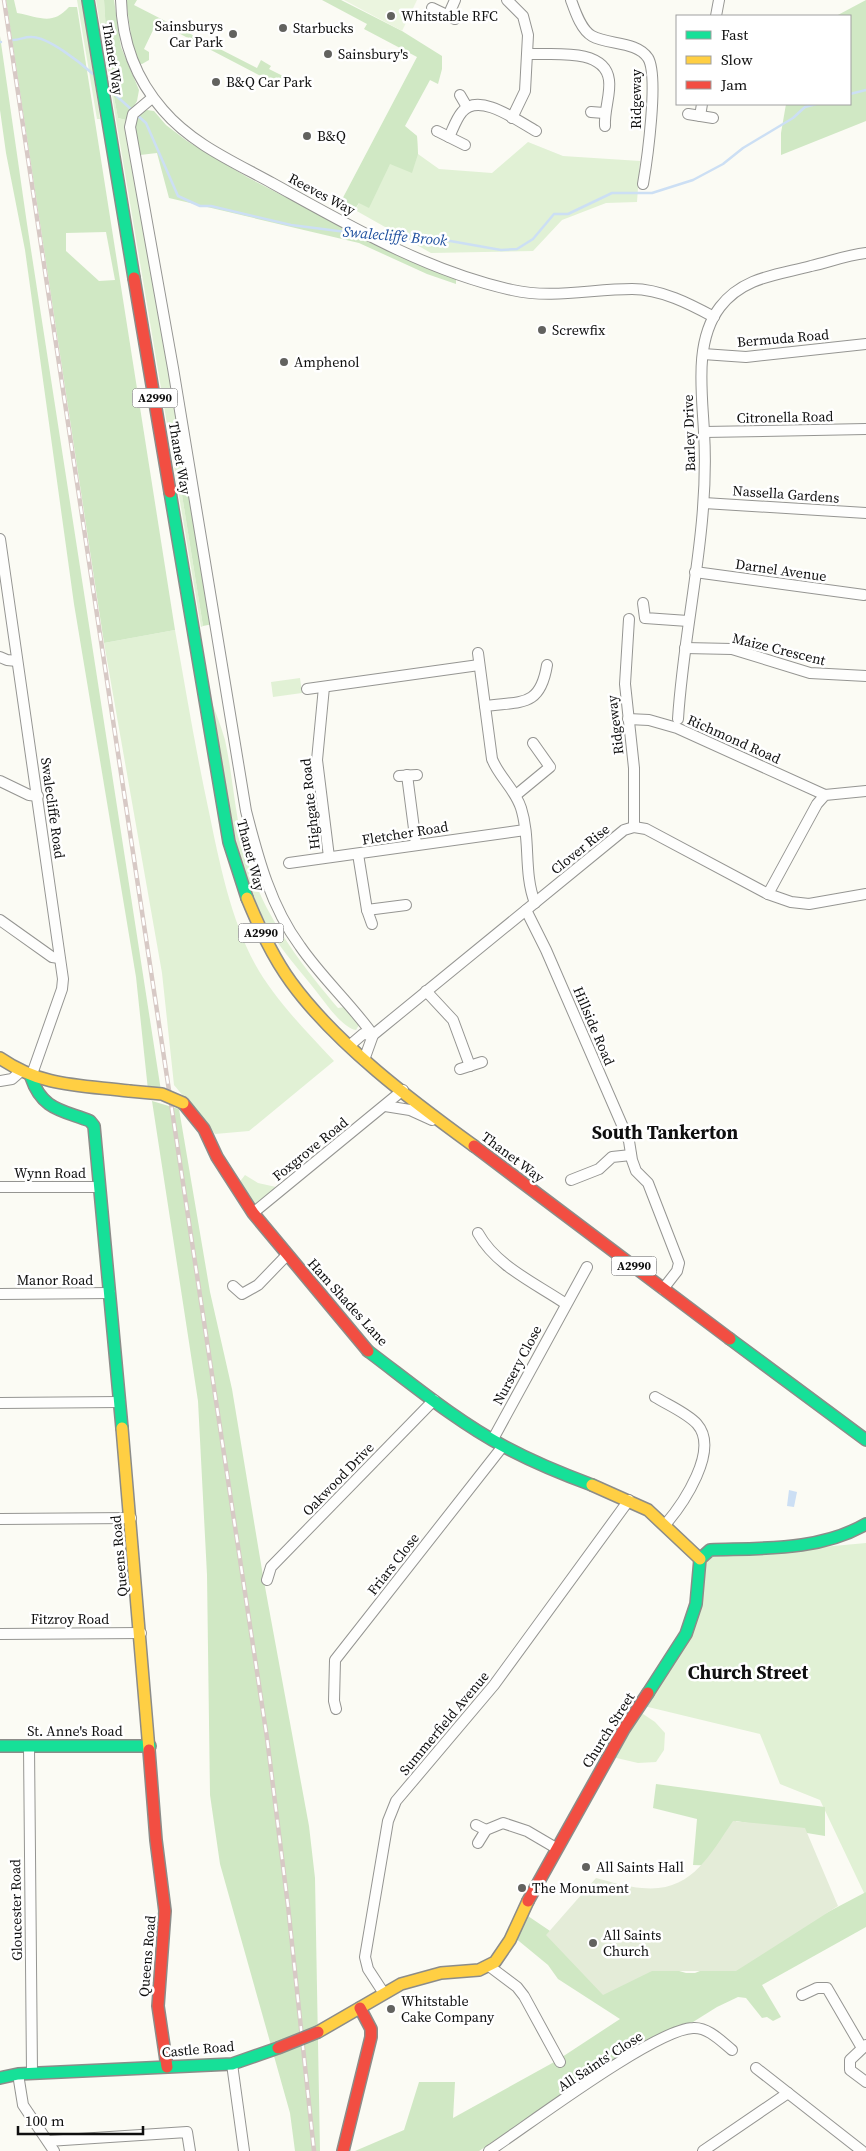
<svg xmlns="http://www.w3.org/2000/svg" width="866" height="2151" font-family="'Source Serif 4',serif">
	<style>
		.green { fill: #e1f1d5 }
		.forest { fill: #d0e8c4; fill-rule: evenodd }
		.cemetery { fill: #e4ecd8 }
		.pitch { fill: #ebf5df }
		.water { fill: #ccdff4 }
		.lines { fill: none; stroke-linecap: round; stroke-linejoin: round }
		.stream { stroke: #ccdff4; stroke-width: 2.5 }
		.street-casing { stroke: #959592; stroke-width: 12 }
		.fast-casing { stroke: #8c8c89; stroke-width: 14 }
		.slow-casing { stroke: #8c8c89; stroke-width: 14 }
		.jam-casing { stroke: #8c8c89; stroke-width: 14 }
		.street { stroke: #fefefd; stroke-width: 10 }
		.fast { stroke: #16e098; stroke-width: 11 }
		.slow { stroke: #ffcf43; stroke-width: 11 }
		.jam { stroke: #f24e42; stroke-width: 11 }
		.rail-casing { stroke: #d7c9c5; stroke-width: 4.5 }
		.rail { stroke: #fff; stroke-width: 2.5; stroke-dasharray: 8; stroke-linecap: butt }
		.slow-bridge-casing { stroke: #8c8c89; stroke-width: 14; stroke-linecap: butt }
		.jam-bridge-casing { stroke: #8c8c89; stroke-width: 14; stroke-linecap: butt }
		.slow-bridge { stroke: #ffcf43; stroke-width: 11 }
		.jam-bridge { stroke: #f24e42; stroke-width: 11 }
		.poi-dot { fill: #62625f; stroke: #fff; stroke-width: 2 }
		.labels { text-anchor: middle; stroke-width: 5; stroke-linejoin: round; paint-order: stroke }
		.shield { fill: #fff; stroke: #575757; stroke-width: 1 }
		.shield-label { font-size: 12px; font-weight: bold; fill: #0f0f0f }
		.poi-label { font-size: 14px; fill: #0f0f0f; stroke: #fff; text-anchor: start }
		.street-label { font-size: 14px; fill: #0f0f0f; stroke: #fff }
		.water-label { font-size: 15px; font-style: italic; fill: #1c4e9d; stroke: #fff }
		.district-label { font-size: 19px; font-weight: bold; fill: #0f0f0f; stroke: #fff }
	</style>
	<rect width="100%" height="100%" fill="#fbfbf4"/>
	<g class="green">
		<polygon points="77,0 83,0 100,119 97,119"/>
		<polygon points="96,0 104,0 106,32 113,65 110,76 118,118 126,120 186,463 178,470 203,626 201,627"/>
		<polygon points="405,127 417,136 418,154 439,169 492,173 528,142 563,156 640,161 637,202 606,203 562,220 533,251 431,253 355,210"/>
		<path d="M175,630C186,691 196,752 209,812C219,861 231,920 255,964C275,1000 306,1031 334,1061L249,1131L215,1134L174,1085L162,973L104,643Z"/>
		<polygon points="300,678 302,693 273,697 271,682"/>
		<path d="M210,697C215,711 221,726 225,740C233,777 235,816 245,853C261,912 299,962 338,1008L345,1007L359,1025L356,1030C342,1028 325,1002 316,991C301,972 283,952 270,931C231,860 224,775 210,697Z"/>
		<polygon points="245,1175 258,1183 276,1187 255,1205 238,1184"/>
		<polygon points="866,1543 866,1894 865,1895 820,1800 780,1784 760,1734 644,1706 699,1614 705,1563 712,1557"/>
		<polygon points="637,1710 655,1722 665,1733 664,1750 656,1762 638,1763 608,1756"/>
	</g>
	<g class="forest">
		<path d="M6,0H14L17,13C40,17 52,26 69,7H77L175,630L104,643ZM106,232L115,280L99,281L66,251V233Z"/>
		<polygon points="104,0 114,0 121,47 139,90 137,101 126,120 118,118 110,76 113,65 106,32"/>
		<polygon points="126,0 137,0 134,5 257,68 261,60 271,66 269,69 283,76 278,85 163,25 161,29 155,26 144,49 149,52 149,60 142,64 137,63 133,50"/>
		<polygon points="322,0 341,0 402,31 442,56 442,69 438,84 430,80 405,126 417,136 418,154 412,173 390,164 369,208 359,203 351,215 337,209 417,57 364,29 367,24"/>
		<polygon points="866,0 866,121 781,155 781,133 786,104 850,104 850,16 836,16"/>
		<polygon points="0,36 27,224 161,1091 148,1090 136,977 74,604 25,250 6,153 0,110"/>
		<polygon points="147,110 154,111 166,125 187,141 247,177 401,257 456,279 456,284 427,274 359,243 169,198 157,153 140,155 133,123 141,112"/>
		<polygon points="186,463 213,624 203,626 178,470"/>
		<polygon points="152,1101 179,1109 210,1292 232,1389 263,1576 309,1826 315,1878 320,2151 295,2151 290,2113 220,1864 210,1795 207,1575 198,1401"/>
		<polygon points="656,1784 825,1807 825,1836 736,1821 723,1866 693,1865 697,1819 653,1808"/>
		<polygon points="866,1892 866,1927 762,1985 781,2017 773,2021 767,2017 762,2018 746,1998 738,1997 717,2007 693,2022 680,2025 634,2050 479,2151 355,2151 404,2130 419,2082 455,2082 453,2118 556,2061 620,2019 558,1979 548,1965 514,1937 525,1914 556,1935 686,1973 695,1973 771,1942"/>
	</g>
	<path class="cemetery" d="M733,1821L805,1828L838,1906L736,1971H652L603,1995L546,1935L596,1878C611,1882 627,1887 642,1888C691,1893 709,1856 733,1821Z"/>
	<polygon class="pitch" points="344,0 417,0 402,31"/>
	<polygon class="water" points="789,1490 797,1492 794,1507 787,1506"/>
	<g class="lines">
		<g class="stream">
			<path d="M13,40C20,40 26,36 32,37C48,37 81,63 93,74"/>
			<polyline points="0,42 1,42"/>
			<polyline points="110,90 132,110"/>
			<polyline points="850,94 866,90"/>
			<polyline points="136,114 146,123 178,196 200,206 211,206 291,225 354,233"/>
			<polyline points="380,236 416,241 439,239 501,250 517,249 533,239 554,214 568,214 612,193 652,193 693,180 723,164 743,148 793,118 805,107 816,104"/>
		</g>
		<defs>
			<g id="street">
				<path d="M121,0C122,42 135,78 163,110C192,144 234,162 272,183C348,225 426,271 512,290C552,299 592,289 632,289C661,289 690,304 714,317"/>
				<polyline points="507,0 523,16 528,35 525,91 512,118"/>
				<path d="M571,0C575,11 581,30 592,36C608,45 637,41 648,58C659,76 647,161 643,184"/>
				<polyline points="432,8 455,19"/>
				<polyline points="448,16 455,0"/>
				<polyline points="716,16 719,0"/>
				<path d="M528,54C551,55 605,47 609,80C611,94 604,110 605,126"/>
				<polyline points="460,95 467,107"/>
				<path d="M152,98L133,114L130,127L173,368L246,811C258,858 271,907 300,946C322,978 351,1004 373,1035"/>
				<polyline points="591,112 604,113"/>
				<polyline points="688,114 713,118"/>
				<polyline points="700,116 702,104"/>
				<polyline points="437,131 465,145"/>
				<path d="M449,137C453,129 456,119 462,112C479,91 519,122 536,131"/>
				<polyline points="703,354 746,357 866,344"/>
				<polyline points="704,432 866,429"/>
				<polyline points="704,503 866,513"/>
				<polyline points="0,539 63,979 62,989 31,1077"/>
				<polyline points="695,572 864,595"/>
				<polyline points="643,603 645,618 688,621"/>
				<polyline points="629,619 625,684 634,768 634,827"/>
				<polyline points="685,648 732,649 810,673 866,676"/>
				<path d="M478,653L492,759C499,777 515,789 521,808C531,839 523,872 535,903"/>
				<polyline points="0,657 7,660 17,661"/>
				<polyline points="324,687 317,760 329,857"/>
				<polyline points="307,689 479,665"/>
				<path d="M485,706C521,701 540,708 547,665"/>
				<polyline points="628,719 649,720 677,728 825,795"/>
				<path d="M678,719C684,623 710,529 704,432C702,392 694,341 720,307C743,277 777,275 811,266C829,262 847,255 866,253"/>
				<polyline points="407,775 416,844"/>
				<polyline points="399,776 417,775"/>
				<polyline points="0,781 29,795 38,796"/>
				<polyline points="516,795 550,767 533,743"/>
				<polyline points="358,854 367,910 372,924"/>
				<polyline points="289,863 525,830"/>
				<polyline points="768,894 817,804 825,795 866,791"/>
				<polyline points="367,910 406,905"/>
				<polyline points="526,910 546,950 629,1141 632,1160 636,1171 648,1183 679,1263 677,1271 663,1289"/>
				<polyline points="0,920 52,957 59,958"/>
				<polyline points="426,991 453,1020 470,1066"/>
				<polyline points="349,1046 363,1034 373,1035"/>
				<polyline points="364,1060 373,1035 624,830 634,827 646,829 768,894 791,902 809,904 866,894"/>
				<polyline points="460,1069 482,1062"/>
				<polyline points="0,1081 12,1079 20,1072"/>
				<polyline points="385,1106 410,1110 432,1120"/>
				<polyline points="571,1180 599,1169 612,1157 631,1155"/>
				<polyline points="0,1187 100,1187"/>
				<polyline points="253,1213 403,1090"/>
				<path d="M478,1233C496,1266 535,1283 566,1304"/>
				<polyline points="233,1286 242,1294 258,1285 287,1255"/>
				<polyline points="0,1294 110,1293"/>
				<path d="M655,1397C668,1405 687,1413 697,1424C720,1450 683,1504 665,1525"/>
				<polyline points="0,1403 120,1402"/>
				<polyline points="493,1439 587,1267"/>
				<polyline points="0,1519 131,1518"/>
				<polyline points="267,1580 271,1567 434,1400"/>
				<polyline points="0,1634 141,1633"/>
				<polyline points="336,1709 334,1701 335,1660 503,1446"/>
				<polyline points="29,1746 32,2073"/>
				<polyline points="476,1825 486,1830"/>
				<polyline points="478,1843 486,1830 503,1823 527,1831 556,1848"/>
				<polyline points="489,1966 517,1987 524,1996 560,2062"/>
				<polyline points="383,1992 368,1969 365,1957 388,1821 396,1801 494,1685 629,1500"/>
				<polyline points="802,1995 817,1988 827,1988 862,2048"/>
				<polyline points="866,2045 850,2060 850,2070 866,2082"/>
				<polyline points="232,2064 244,2151"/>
				<polyline points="756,2068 862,2151"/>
				<polyline points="18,2074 23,2105 54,2151"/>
				<polyline points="48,2141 187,2132 190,2151"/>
				<path d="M489,2151C527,2126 655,2029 693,2028C708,2027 721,2041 732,2050"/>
				<polyline points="703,2151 788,2093"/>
			</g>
			<g id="fast">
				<polyline points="88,0 134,278"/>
				<polyline points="170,492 229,842 247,898"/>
				<path d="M31,1077C42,1110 62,1110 90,1121L94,1126L122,1428"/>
				<polyline points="730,1339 866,1440"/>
				<path d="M368,1351C412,1384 456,1421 505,1447C533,1462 562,1474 592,1485"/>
				<path d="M648,1693L686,1634L696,1604L700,1559L710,1550C762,1548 820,1551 866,1524"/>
				<polyline points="0,1746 150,1746"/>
				<polyline points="0,2078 18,2074 232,2064 278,2048"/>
			</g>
			<g id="slow">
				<path d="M247,898C259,927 272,956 291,982C336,1044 412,1101 474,1146"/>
				<path d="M0,1058C42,1087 80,1085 129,1091"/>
				<polyline points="122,1428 149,1750"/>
				<polyline points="592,1485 648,1510 700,1559"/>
				<polyline points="318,2032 401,1984 441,1973 479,1970 495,1962 510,1940 528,1901"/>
			</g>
			<g id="jam">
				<polyline points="134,278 170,492"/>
				<polyline points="183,1103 204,1129 217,1157 253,1213 368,1351"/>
				<polyline points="474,1146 730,1339"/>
				<polyline points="149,1750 156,1840 165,1911 158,2006 167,2067"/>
				<polyline points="528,1901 624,1729 648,1693"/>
				<polyline points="343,2151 371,2037 371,2029 360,2008"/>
			</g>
		</defs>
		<use href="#street" class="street-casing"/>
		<use href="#fast" class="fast-casing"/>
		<use href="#slow" class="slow-casing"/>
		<use href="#jam" class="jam-casing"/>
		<use href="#street" class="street"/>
		<use href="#fast" class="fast"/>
		<use href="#slow" class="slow"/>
		<use href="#jam" class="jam"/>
		<defs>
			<polyline id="rail" points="4,0 267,1738 288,1906 314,2151"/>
		</defs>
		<use href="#rail" class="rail-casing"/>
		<use href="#rail" class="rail"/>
		<defs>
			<polyline id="slow-bridge" points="129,1091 162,1094 183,1103"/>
			<polyline id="jam-bridge" points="278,2048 318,2032"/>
		</defs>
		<use href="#slow-bridge" class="slow-bridge-casing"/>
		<use href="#jam-bridge" class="jam-bridge-casing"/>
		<use href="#slow-bridge" class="slow-bridge"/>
		<use href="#jam-bridge" class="jam-bridge"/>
	</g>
	<g class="poi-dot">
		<circle cx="391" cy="16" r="5"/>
		<circle cx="283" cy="28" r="5"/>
		<circle cx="233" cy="34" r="5"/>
		<circle cx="328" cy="54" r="5"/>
		<circle cx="216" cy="82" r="5"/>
		<circle cx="307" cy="136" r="5"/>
		<circle cx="542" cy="330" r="5"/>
		<circle cx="284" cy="362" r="5"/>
		<circle cx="586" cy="1867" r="5"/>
		<circle cx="522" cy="1888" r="5"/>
		<circle cx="593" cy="1943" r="5"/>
		<circle cx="391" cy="2009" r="5"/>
	</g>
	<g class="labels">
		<g class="shield">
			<rect x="132.5" y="388.5" width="45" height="19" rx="4"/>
			<rect x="238.5" y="923.5" width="45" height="19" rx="4"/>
			<rect x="611.5" y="1256.5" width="45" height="19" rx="4"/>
		</g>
		<g class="shield-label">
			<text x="155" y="402">A2990</text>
			<text x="261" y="937">A2990</text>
			<text x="634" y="1270">A2990</text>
		</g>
		<g class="poi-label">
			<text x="401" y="21">Whitstable RFC</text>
			<text x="223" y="31" text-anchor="end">Sainsburys<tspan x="223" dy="16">Car Park</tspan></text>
			<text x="293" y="33">Starbucks</text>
			<text x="338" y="59">Sainsbury's</text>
			<text x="226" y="87">B&amp;Q Car Park</text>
			<text x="317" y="141">B&amp;Q</text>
			<text x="552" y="335">Screwfix</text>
			<text x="294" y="367">Amphenol</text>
			<text x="596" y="1872">All Saints Hall</text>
			<text x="532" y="1893">The Monument</text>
			<text x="603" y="1940">All Saints<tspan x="603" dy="16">Church</tspan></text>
			<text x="401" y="2006">Whitstable<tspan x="401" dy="16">Cake Company</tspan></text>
		</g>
		<g class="street-label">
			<text transform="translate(113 59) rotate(81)" y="5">Thanet Way</text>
			<text transform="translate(636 99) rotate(-90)" y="5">Ridgeway</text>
			<text transform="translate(322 194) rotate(28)" y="5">Reeves Way</text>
			<text transform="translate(783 338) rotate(-5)" y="5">Bermuda Road</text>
			<text transform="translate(785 417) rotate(-1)" y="5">Citronella Road</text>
			<text transform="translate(689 433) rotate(-92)" y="5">Barley Drive</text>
			<text transform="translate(180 458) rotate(80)" y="5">Thanet Way</text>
			<text transform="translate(786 494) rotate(4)" y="5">Nassella Gardens</text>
			<text transform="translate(781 570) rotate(8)" y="5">Darnel Avenue</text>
			<text transform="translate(779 649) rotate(14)" y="5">Maize Crescent</text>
			<text transform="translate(615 725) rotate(-97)" y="5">Ridgeway</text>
			<text transform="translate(734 739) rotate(24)" y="5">Richmond Road</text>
			<text transform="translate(310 804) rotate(-96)" y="5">Highgate Road</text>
			<text transform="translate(53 808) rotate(82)" y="5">Swalecliffe Road</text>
			<text transform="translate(405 833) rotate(-9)" y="5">Fletcher Road</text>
			<text transform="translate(580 849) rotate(-39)" y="5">Clover Rise</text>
			<text transform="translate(251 855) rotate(75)" y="5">Thanet Way</text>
			<text transform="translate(594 1026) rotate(67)" y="5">Hillside Road</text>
			<text transform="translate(310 1149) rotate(-39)" y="5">Foxgrove Road</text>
			<text transform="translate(513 1157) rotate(37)" y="5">Thanet Way</text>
			<text x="50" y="1178">Wynn Road</text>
			<text x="55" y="1285">Manor Road</text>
			<text transform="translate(348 1302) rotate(48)" y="5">Ham Shades Lane</text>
			<text transform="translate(517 1365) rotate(-62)" y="5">Nursery Close</text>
			<text transform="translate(338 1479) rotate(-46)" y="5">Oakwood Drive</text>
			<text transform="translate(119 1556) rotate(-95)" y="5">Queens Road</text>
			<text transform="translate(393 1564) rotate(-52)" y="5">Friars Close</text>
			<text x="70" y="1624">Fitzroy Road</text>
			<text transform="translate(444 1723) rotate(-50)" y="5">Summerfield Avenue</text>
			<text transform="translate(608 1730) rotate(-58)" y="5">Church Street</text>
			<text x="75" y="1736">St. Anne's Road</text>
			<text transform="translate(16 1910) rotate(-91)" y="5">Gloucester Road</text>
			<text transform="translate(147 1956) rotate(-85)" y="5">Queens Road</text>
			<text transform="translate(198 2049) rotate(-5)" y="5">Castle Road</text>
			<text transform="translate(600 2061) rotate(-33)" y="5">All Saints' Close</text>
		</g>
		<g class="water-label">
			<text transform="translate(395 236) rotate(5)" y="5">Swalecliffe Brook</text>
		</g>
		<g class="district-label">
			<text x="665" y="1139">South Tankerton</text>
			<text x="748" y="1679">Church Street</text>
		</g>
	</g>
	<rect x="676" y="15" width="175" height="90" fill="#ffffff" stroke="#9f9f9f"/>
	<rect x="686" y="31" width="25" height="8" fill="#16e098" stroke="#9f9f9f"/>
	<text x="721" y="40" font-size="15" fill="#0f0f0f">Fast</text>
	<rect x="686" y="56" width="25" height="8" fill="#ffcf43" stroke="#9f9f9f"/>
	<text x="721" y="65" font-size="15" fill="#0f0f0f">Slow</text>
	<rect x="686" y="81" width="25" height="8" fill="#f24e42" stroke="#9f9f9f"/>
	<text x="721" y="90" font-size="15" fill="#0f0f0f">Jam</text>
	<path d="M18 2126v8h125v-8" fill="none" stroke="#0f0f0f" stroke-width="2.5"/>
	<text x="25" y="2126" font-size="15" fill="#0f0f0f" stroke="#ffffff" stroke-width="4" paint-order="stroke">100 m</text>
</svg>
